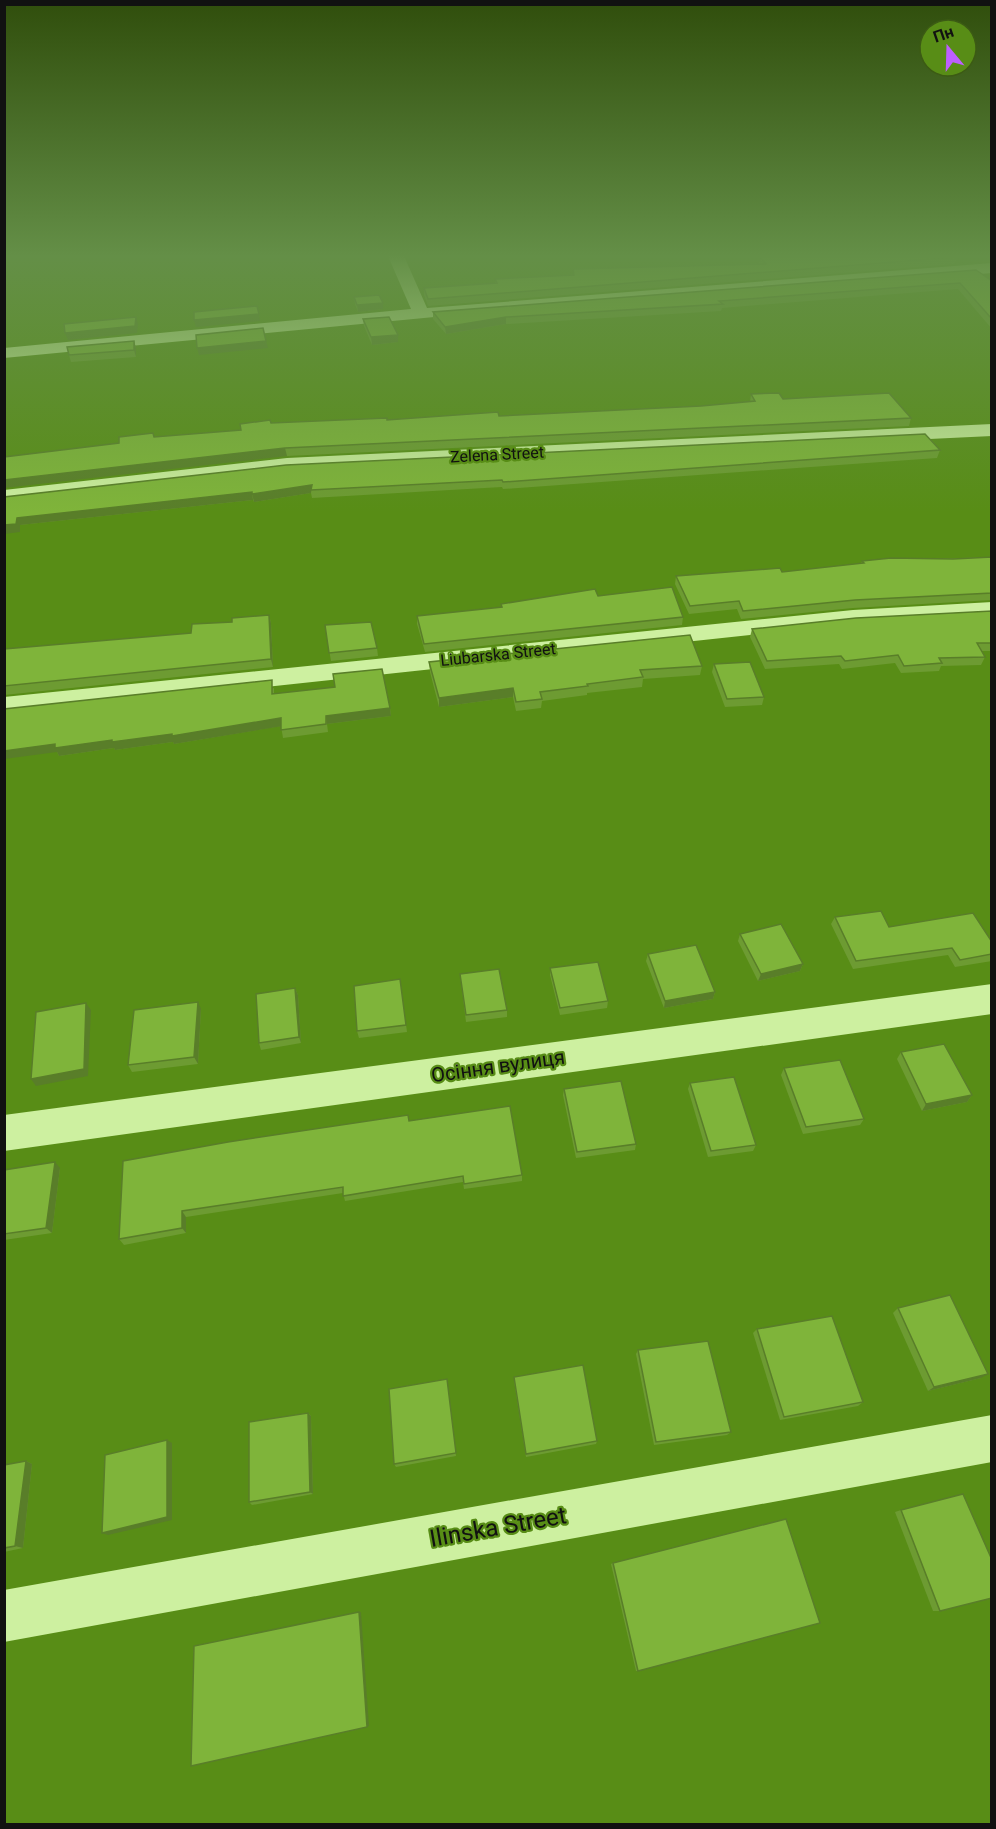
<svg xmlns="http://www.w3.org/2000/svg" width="996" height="1829" font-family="Roboto,sans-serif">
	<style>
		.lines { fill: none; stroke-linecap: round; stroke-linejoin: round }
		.minor { fill: #cdf0a0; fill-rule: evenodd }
		.wall { fill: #6d9b32 }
		.shaded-wall { fill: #597e29 }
		.building { fill: #7fb43a; stroke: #597e29; stroke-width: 1.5 }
		.labels { text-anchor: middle; stroke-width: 4.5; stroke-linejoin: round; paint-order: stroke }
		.far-street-label { font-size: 16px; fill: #111; stroke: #588d16 }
		.street-label { font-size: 20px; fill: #111; stroke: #588d16 }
		.near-street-label { font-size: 24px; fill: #111; stroke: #588d16 }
	</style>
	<rect width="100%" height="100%" fill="#588d16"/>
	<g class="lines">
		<g class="minor">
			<polygon points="388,256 404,256 427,308 992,263 992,273 539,307 4,358 4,348 411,309"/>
			<polygon points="992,424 992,436 287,470 4,503 4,490 287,458"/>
			<polygon points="992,602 992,616 853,624 4,715 4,697 853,610"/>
			<polygon points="992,984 992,1014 4,1151 4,1115"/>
			<polygon points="992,1415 992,1462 4,1642 4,1590"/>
		</g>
	</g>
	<g class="wall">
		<polygon points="760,257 957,257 955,264 428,306 424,295 424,288 495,283 495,279 573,275 573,269 759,264"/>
		<polygon points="992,281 992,329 958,289 722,308 721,311 506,324 446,334 433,319 433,312"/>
		<polygon points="354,297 383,303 383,309 358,312 355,304"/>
		<polygon points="363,319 398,342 372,345 364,326"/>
		<polygon points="134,341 136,348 136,357 71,362 69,355"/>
		<polygon points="751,394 911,418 909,426 287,456 119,443 154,437 241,430 271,423 499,416 701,406 750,402"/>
		<polygon points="940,450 937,458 503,489 502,487 312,498 311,493 254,502 253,500 20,525 20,532 4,497"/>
		<polygon points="992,557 992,600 853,608 741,619 737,609 689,614 675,584 676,576 782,572 861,564 862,561"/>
		<polygon points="598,596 683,617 682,625 425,652 417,624 417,616 501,607 501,604"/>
		<polygon points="992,611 992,651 981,651 985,657 981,665 941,666 939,671 901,673 895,663 842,669 839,664 765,669 750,637 752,629"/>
		<polygon points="269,615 271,623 273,667 4,695 4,649 191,633 232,622"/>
		<polygon points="325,625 377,648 378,656 331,661"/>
		<polygon points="429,662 702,666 700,675 643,679 642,687 587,693 587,695 542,701 541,708 516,711 513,697 439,707 430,672"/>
		<polygon points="714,664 764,697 762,705 725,707 712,672"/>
		<polygon points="274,688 274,693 390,708 391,716 327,724 328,732 283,738 281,726 174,744 173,742 115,750 114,748 59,756 57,752"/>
		<polygon points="835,917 889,927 992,942 992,961 955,967 948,955 853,969 831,924"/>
		<polygon points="740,934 803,964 800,971 758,981 738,941"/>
		<polygon points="648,954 715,992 713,999 664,1008 646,961"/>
		<polygon points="550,968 608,1001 607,1008 560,1015 550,975"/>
		<polygon points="460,974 507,1010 507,1017 466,1022"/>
		<polygon points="400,979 407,1032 359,1038 357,1031"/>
		<polygon points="295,988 298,995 301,1043 261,1050 259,1043"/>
		<polygon points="201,1009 198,1064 132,1072 128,1065"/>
		<polygon points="901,1052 972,1095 967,1102 922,1111 897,1059"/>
		<polygon points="784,1068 864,1119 860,1125 803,1134 781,1075"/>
		<polygon points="690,1083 756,1145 753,1151 708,1157 688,1089"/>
		<polygon points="564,1089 636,1144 635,1150 576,1158 563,1095"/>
		<polygon points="409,1121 522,1175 522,1181 464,1189 463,1182 345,1201 343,1193 186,1217 186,1233 124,1245 119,1239 123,1161"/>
		<polygon points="60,1168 52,1233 4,1240 4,1170"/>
		<polygon points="898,1308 981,1378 928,1391 893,1313"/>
		<polygon points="757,1329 863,1402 858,1406 780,1420 753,1333"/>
		<polygon points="638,1350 731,1432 727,1435 654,1445 636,1354"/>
		<polygon points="514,1377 597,1441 596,1444 526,1457 514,1381"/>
		<polygon points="447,1379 456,1456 396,1467 394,1464"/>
		<polygon points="308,1413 311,1416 313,1494 252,1505 249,1502"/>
		<polygon points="26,1461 32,1464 23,1548 4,1552 4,1465"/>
		<polygon points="901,1510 940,1611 933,1611 895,1512"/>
		<polygon points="613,1563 638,1671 636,1671 611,1564"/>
	</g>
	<g class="shaded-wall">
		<polygon points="383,303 383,309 358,312 357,305"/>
		<polygon points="259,314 260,321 196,327 194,320"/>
		<polygon points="136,317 138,324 137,333 68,340 65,333"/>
		<polygon points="506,317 506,324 446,334 445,327"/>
		<polygon points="398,335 398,342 372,345 371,337"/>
		<polygon points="134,341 136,348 136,357 134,350"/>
		<polygon points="266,341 268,348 199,355 197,348"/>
		<polygon points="285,448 287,456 4,488 4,480"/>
		<polygon points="312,485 311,493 254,502 252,494"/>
		<polygon points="252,492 253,500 20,525 20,532 4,534 4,525 17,518"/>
		<polygon points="269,615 271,623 273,667 271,659"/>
		<polygon points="513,688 513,697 439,707 439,698"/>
		<polygon points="390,708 391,716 327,724 328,732 326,716"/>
		<polygon points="281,718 283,726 174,744 173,742 115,750 114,748 59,756 57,752 4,759 4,751 55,744"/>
		<polygon points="803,964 800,971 758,981 761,974"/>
		<polygon points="295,988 298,995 301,1043 299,1037"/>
		<polygon points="715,992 713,999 664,1008 665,1001"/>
		<polygon points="198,1002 201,1009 198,1064 194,1057"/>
		<polygon points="86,1003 91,1010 88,1076 36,1086 31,1079"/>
		<polygon points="972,1095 967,1102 922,1111 926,1104"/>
		<polygon points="55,1162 60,1168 52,1233 46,1228"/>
		<polygon points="182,1211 186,1217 186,1233 182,1228"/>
		<polygon points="988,1374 981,1378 928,1391 934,1387"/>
		<polygon points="308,1413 311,1416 313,1494 310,1492"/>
		<polygon points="167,1440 172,1443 172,1520 108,1535 102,1533"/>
		<polygon points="26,1461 32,1464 23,1548 15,1546"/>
		<polygon points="359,1612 361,1612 369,1726 367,1727"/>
	</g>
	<g class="building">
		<polygon points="790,256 955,256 957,257 428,299 424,288 497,283 495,279 574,275 573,269 766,264 760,257"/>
		<polygon points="976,270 992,281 992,319 960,283 719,301 723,304 506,317 445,327 433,312"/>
		<polygon points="379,295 383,303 357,305 354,297"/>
		<polygon points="257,306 259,314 194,320 194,312"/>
		<polygon points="136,317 135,326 65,333 64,324"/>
		<polygon points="389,317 398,335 371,337 363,319"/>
		<polygon points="263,328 266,341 197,348 196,335"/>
		<polygon points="134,341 134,350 69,355 67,347"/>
		<polygon points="779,393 783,399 889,393 911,418 285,448 4,480 4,457 119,443 119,437 153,433 154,437 241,430 240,424 270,420 271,423 387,418 387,420 498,412 499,416 701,406 755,401 751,394"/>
		<polygon points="925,434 940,450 503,482 502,480 311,490 312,485 252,494 252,492 17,518 16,524 4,525 4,497 286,465"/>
		<polygon points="992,557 992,593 855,600 743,611 739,601 690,606 676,576 780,568 782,572 864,563 862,561 891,558 953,559"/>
		<polygon points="672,587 683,617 424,644 417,616 502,607 501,604 595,589 598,596"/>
		<polygon points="992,611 992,643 977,643 985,657 939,658 942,663 904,666 898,655 845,661 841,656 767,661 752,629 856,618"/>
		<polygon points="269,615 271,659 4,686 4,649 191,633 192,624 232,622 232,618"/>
		<polygon points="371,622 377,648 329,653 325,625"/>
		<polygon points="690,635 702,666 640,670 643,677 587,684 588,686 540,692 542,699 516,702 513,688 439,698 429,662"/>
		<polygon points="750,662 764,697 727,699 714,664"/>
		<polygon points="382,669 390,708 326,716 326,724 281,730 281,718 172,736 172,734 112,742 112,740 55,748 55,744 4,751 4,709 272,680 272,694 335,687 333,674"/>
		<polygon points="881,911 889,927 973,913 992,942 992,954 960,960 952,948 856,961 835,917"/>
		<polygon points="781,924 803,964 761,974 740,934"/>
		<polygon points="696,945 715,992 665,1001 648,954"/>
		<polygon points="598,962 608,1001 560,1008 550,968"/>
		<polygon points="499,969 507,1010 466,1015 460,974"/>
		<polygon points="400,979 406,1025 357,1031 354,986"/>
		<polygon points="295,988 299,1037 259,1043 256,994"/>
		<polygon points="198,1002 194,1057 128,1065 134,1010"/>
		<polygon points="86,1003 84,1069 31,1079 36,1012"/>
		<polygon points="944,1044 972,1095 926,1104 901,1052"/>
		<polygon points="840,1060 864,1119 806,1127 784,1068"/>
		<polygon points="734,1077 756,1145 711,1151 690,1083"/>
		<polygon points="621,1081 636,1144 577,1152 564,1089"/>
		<polygon points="510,1106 522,1175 464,1184 463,1176 343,1196 343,1187 182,1211 182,1228 119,1239 123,1161 228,1142 408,1115 409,1121"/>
		<polygon points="55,1162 46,1228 4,1234 4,1170"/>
		<polygon points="950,1295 988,1374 934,1387 898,1308"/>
		<polygon points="832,1316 863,1402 784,1417 757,1329"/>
		<polygon points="708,1341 731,1432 656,1442 638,1350"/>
		<polygon points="583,1365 597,1441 526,1454 514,1377"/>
		<polygon points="447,1379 456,1453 394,1464 389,1389"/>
		<polygon points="308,1413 310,1492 249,1502 249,1422"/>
		<polygon points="167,1440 167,1517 102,1533 105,1455"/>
		<polygon points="26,1461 15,1546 4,1548 4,1465"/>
		<polygon points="963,1494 992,1560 992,1598 940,1611 901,1510"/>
		<polygon points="786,1519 820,1623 638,1671 613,1563"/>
		<polygon points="359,1612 367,1727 191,1766 194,1646"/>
	</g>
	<linearGradient id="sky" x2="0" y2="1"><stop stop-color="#304e0c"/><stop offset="0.5" stop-color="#648f47"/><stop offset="1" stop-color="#648f47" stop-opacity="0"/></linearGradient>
	<rect width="996" height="512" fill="url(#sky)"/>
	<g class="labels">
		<g class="far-street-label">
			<text transform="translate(497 454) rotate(-3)" y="6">Zelena Street</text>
			<text transform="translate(498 654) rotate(-6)" y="6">Liubarska Street</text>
		</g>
		<g class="street-label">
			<text transform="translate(498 1066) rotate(-8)" y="7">Осіння вулиця</text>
		</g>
		<g class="near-street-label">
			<text transform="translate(498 1527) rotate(-10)" y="8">Ilinska Street</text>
		</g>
	</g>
	<rect width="996" height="1829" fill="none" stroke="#111111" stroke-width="12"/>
	<g transform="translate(948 48) rotate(341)"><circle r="28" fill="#588d16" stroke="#3c5b14" stroke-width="1.5"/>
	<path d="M0-4.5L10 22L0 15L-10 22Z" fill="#be5fff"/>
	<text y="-9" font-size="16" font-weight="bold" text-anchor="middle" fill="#111111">Пн</text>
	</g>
</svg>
